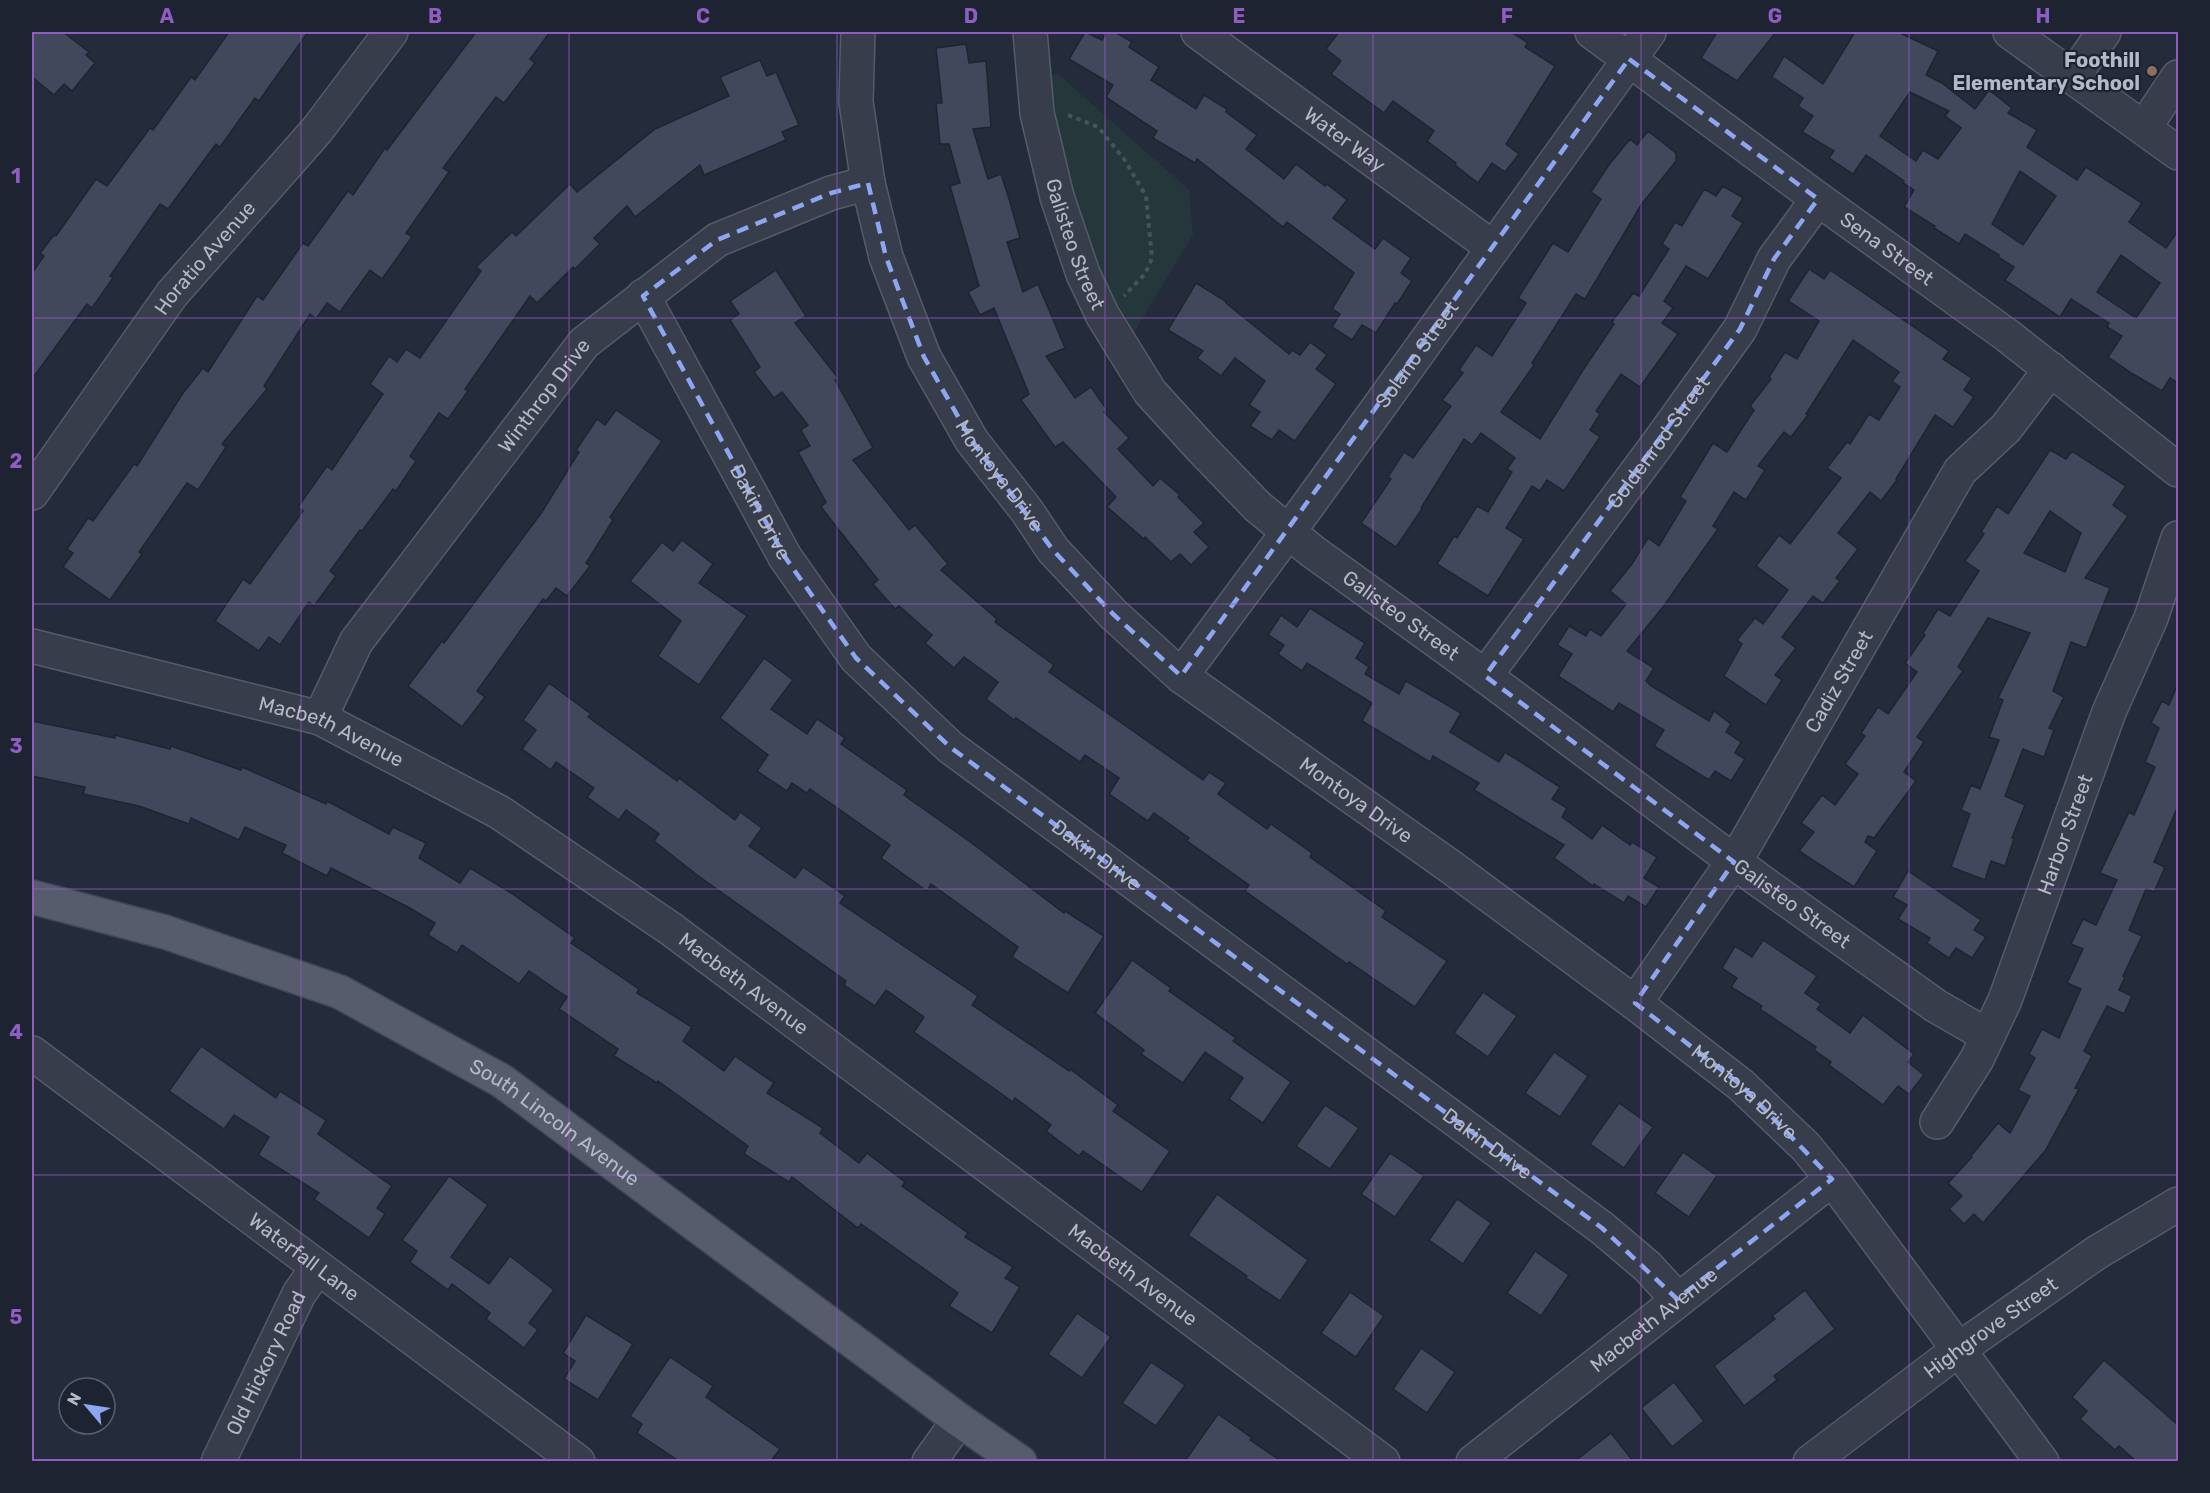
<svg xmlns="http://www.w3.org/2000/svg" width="2210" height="1493" font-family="Rubik,sans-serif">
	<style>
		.green { fill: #26373c }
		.building { fill: #41485b; stroke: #1f2433; stroke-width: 1.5; fill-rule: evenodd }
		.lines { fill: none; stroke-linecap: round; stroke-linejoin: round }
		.minor-casing { stroke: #565b6a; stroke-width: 36 }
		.major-casing { stroke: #414655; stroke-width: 36 }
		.path { stroke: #44545a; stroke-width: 4; stroke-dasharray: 4.5 4.5; stroke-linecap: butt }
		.minor { stroke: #383d4c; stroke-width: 33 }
		.major { stroke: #565c6c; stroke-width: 33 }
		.marked { fill: none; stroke: #8da6f2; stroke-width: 4.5; stroke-dasharray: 12 8; stroke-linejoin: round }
		.grid { fill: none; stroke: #8f5dc2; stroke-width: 1.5; stroke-opacity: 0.55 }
		.education-dot { fill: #8d6e63; stroke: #1d2331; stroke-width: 2 }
		.labels { text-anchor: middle; stroke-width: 4.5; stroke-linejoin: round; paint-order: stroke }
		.poi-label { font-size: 20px; font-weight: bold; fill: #b4b8c7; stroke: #1d2331; text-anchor: end }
		.street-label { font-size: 20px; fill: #b4b8c7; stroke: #1d2331 }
		.neatline { fill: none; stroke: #8f5dc2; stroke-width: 2 }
		.grid-label { font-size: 20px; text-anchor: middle; font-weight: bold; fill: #8f5dc2 }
	</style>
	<rect width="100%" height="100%" fill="#242b3b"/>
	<polygon class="green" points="1058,74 1189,190 1193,235 1134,332 1105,284 1080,221 1046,77"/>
	<g class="building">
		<polygon points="32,32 63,32 89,52 86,55 95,63 72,91 64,84 54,95 32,77"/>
		<polygon points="229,32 308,32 259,101 255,98 220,147 216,144 168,209 160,204 110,276 113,278 92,308 87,304 32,379 32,273 44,256 40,253 54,235 56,236 96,179 107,186 150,128 153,130 191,77 195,80"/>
		<polygon points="476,32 550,32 530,59 535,63 504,103 496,97 443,168 449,172 406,233 412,237 382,279 370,270 340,312 327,303 316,319 310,314 264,386 267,389 222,444 226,447 198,490 187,483 139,552 142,554 110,600 63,567 73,553 67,549 88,518 93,521 134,464 137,466 183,393 203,368 208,372 257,296 263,300 303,243 308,246 348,191 353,195 385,148 387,150"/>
		<polygon points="1085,32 1102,40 1107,32 1115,32 1132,42 1129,47 1159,67 1151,80 1196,109 1204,95 1227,109 1226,112 1257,135 1246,149 1284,179 1296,164 1325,186 1327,184 1347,200 1333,218 1375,249 1383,238 1411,258 1401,273 1412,281 1397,304 1395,303 1376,333 1362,325 1352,340 1332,327 1340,314 1332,309 1354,273 1287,222 1283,227 1197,159 1195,163 1153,138 1157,131 1106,97 1113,85 1069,59"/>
		<polygon points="1339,32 1511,32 1528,43 1525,47 1555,66 1506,144 1519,154 1505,172 1492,163 1478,183 1455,165 1456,163 1427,141 1434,131 1393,101 1384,113 1331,74 1341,61 1326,49"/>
		<polygon points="1717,32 1776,32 1737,81 1701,58"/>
		<path d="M1855,32H1898L1938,51L1926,75L1942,83L1975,109L1989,90L2012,108L2008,113L2037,130L2027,147L2077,180L2086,167L2142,203L2129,222L2166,248L2178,231V383L2170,378L2162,391L2133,374L2108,357L2122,336L2107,327L2109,323L2071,299L2060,317L2005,280L2014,267L1998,257L1999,255L1965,234L1959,244L1934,228L1935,226L1904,207L1914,190L1903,183L1904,181L1866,155L1853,174L1829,158L1834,151L1802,132L1813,116L1798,106L1803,98L1772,77L1784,56L1823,84ZM1910,92L1949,111L1945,116L1961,128L1938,159L1923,150L1916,161L1880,136ZM2020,171L2056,196L2023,245L1992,224ZM2121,255L2160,283L2136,318L2097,292Z"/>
		<polygon points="966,44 969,63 986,61 991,127 973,129 988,179 1001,174 1010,202 1020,238 1007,242 1023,292 1038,284 1065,348 1046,356 1075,398 1091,387 1107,410 1104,412 1129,438 1118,449 1153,486 1160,478 1180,495 1178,497 1204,523 1194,532 1209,547 1191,565 1180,554 1171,562 1145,537 1144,539 1107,507 1116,497 1063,442 1055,447 1021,400 1029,394 994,308 980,315 968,292 979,286 950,186 960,183 949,144 940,144 936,103 942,103 936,48"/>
		<polygon points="760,60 767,76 776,72 799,125 782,132 786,140 704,175 700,165 635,217 627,206 594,238 600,244 575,269 573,267 537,303 530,296 465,389 468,391 448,419 439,413 410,456 416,461 396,491 393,489 362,531 360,530 330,571 336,576 314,606 309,602 280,645 269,637 259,651 215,621 243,579 250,584 303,511 298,507 327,466 332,470 383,394 370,384 389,356 397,362 406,349 420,358 481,271 476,267 512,232 516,236 570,184 577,192 655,129 729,96 720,77"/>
		<polygon points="1648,131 1676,153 1676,161 1641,205 1585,299 1576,294 1532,363 1534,365 1501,412 1540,439 1583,370 1614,324 1612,322 1633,293 1639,296 1669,249 1662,244 1675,222 1682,226 1704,189 1716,196 1723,186 1743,198 1732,216 1743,223 1708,279 1686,266 1664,301 1673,308 1662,323 1678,334 1640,387 1621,374 1596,411 1600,414 1590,430 1600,437 1564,491 1547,480 1540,491 1532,486 1506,528 1524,539 1488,596 1437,564 1454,536 1457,538 1477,506 1488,512 1512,472 1507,469 1515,458 1481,433 1472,445 1464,439 1421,508 1422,509 1396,547 1361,523 1391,479 1388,477 1404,452 1413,458 1451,406 1442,400 1463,373 1459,370 1476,345 1492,356 1526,303 1518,298 1553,243 1568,252 1601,199 1591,192 1608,166 1630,139 1637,145"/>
		<polygon points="1809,269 1824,279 1830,270 1949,351 1943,359 1972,378 1964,390 1974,397 1953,427 1935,415 1896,479 1897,480 1881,501 1870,492 1838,533 1858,549 1836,578 1840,581 1823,603 1813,596 1782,637 1796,648 1775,675 1782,680 1766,705 1724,676 1742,644 1737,640 1755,618 1763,624 1788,590 1756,566 1779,535 1790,544 1841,478 1827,468 1847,442 1850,444 1869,414 1879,420 1900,387 1892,381 1899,372 1853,340 1806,414 1808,415 1791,437 1784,432 1758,466 1765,470 1746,500 1734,492 1713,526 1718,529 1663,607 1627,651 1654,668 1646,681 1651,686 1709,721 1714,711 1731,724 1726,732 1741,742 1735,753 1745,759 1731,781 1715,771 1709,780 1654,746 1664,730 1619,703 1613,712 1558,676 1572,654 1557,645 1569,626 1586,636 1590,629 1601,636 1626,604 1610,591 1632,564 1648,538 1659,546 1686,501 1680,497 1713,443 1727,452 1754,410 1750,406 1771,379 1769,377 1785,352 1797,359 1819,321 1788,301"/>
		<polygon points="776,270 806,316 795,323 838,378 835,380 873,448 853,460 909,530 915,525 948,564 941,570 997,619 995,622 1054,665 1049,672 1203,780 1209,772 1226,783 1218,794 1267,829 1271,824 1312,853 1310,857 1386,911 1382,917 1447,961 1415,1007 1349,962 1347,964 1245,891 1249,885 1187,841 1189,838 1154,813 1148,821 1109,794 1119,778 1085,755 1080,762 1016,718 1014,720 986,699 998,682 964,657 954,668 925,643 932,635 899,606 895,609 873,584 878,580 821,507 826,502 798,452 810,446 801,430 808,425 782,392 774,398 754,372 760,367 730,320 739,314 730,301"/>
		<polygon points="1196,283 1227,302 1226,303 1289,354 1292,350 1300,355 1310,342 1327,355 1316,369 1336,384 1295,441 1279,430 1272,440 1250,426 1260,412 1249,405 1265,381 1235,358 1221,376 1197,358 1203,351 1168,330"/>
		<polygon points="616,410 662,441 610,517 613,520 586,563 590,566 567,596 556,588 546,601 543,599 477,691 485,697 462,727 408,686 442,641 444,643 542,512 579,452 576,450 597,419 605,425"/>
		<path d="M2050,450L2066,459L2072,451L2126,486L2113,505L2128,516L2085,578L2110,588L2086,648L2071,642L2053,691L2064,697L2049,728L2054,730L2044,757L2023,749L2005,796L2025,805L2012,838L2014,839L2005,866L1991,861L1985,880L1951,867L1970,814L1961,810L1971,785L1980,789L1999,740L1989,737L2003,700L1998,698L2030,633L1988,618L1958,667L1963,671L1917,737L1924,742L1904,772L1916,781L1874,838L1868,836L1865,842L1877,851L1854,887L1799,851L1814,832L1801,823L1822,795L1835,805L1858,774L1845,764L1865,736L1861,733L1878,707L1888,714L1917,672L1905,663L1925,635L1923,633L1938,609L1950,616L1979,571L1965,561L1984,534L1981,532L1997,506L2008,514ZM2050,511L2081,533L2065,572L2024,553Z"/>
		<polygon points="682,540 713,564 699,583 747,616 699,685 658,656 681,621 630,581 662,542 673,551"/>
		<polygon points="1310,608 1365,643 1356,658 1369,667 1365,674 1399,694 1406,681 1461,713 1450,732 1499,762 1505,752 1560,787 1552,799 1567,808 1562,817 1592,839 1602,825 1630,845 1632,842 1657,857 1644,878 1659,887 1646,907 1628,896 1624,903 1594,884 1593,886 1554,858 1564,845 1474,790 1479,783 1433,756 1430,762 1362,721 1372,703 1307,663 1302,671 1278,654 1284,645 1268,635 1281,615 1297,627"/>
		<polygon points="764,658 793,680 771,709 807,734 817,719 845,738 841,744 907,790 904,795 969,841 1064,913 1065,911 1104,936 1068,993 1012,957 1018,947 931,884 927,891 881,858 890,845 810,789 807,793 792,783 787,791 757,771 768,755 720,718"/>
		<polygon points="549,683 591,714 588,717 677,781 679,778 735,820 740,812 762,828 749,846 795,878 803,867 845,896 840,903 978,996 972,1005 1069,1071 1070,1069 1118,1105 1113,1111 1170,1151 1142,1192 1083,1151 1079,1156 1046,1131 1051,1125 1015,1098 1013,1102 914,1032 924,1017 886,990 875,1006 844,985 846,981 697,875 654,841 659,834 626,810 619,820 587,797 594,788 556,762 551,770 522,749 536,730 523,720"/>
		<polygon points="2178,683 2178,806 2154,862 2165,867 2154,892 2146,889 2129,930 2142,936 2123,976 2125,977 2119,990 2132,996 2124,1014 2107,1006 2084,1051 2092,1056 2075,1088 2079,1089 2045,1151 1983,1223 1974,1214 1964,1224 1949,1209 1962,1196 1948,1183 1972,1157 1971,1156 1998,1123 2010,1133 2030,1096 2018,1090 2035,1058 2029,1054 2042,1029 2059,1038 2081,989 2067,983 2083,949 2071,944 2083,919 2096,925 2117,880 2100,873 2129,812 2134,815 2155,767 2145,762 2159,728 2151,723 2162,701 2169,705"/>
		<polygon points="32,721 115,738 115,735 170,749 171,746 241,770 242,767 326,804 327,801 389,834 393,827 426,843 419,858 460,883 470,868 511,893 575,938 571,943 639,989 637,993 692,1027 683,1041 724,1071 735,1056 774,1083 767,1093 823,1128 820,1133 859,1163 867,1153 905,1182 902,1186 968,1233 965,1237 1013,1267 1005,1278 1020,1287 992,1333 949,1306 958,1293 861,1224 858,1228 792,1177 789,1182 744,1154 748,1146 658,1081 657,1083 614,1056 618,1049 559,1009 567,997 529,971 519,984 462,945 457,953 428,935 435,923 408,907 331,868 327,876 282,853 286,845 245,827 239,840 191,818 189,824 139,806 83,794 85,787 32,776"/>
		<polygon points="1908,871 1981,920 1974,930 1986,937 1972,958 1956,948 1949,958 1927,943 1930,938 1898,919 1907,905 1893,897"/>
		<polygon points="1763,940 1817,976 1805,993 1821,1004 1817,1009 1850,1033 1863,1015 1914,1054 1908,1062 1924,1075 1909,1094 1898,1086 1883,1105 1829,1065 1831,1062 1814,1050 1816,1047 1760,1009 1762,1006 1731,987 1737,978 1722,968 1735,946 1752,957"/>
		<polygon points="1132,960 1171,988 1169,991 1236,1038 1233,1041 1291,1082 1263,1123 1229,1099 1243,1078 1205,1052 1183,1083 1141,1054 1144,1050 1095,1013"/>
		<polygon points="1483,992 1517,1016 1488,1057 1454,1033"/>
		<polygon points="201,1046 276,1098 280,1091 326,1120 318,1134 392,1186 377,1208 385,1214 369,1238 314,1199 319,1193 258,1155 269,1137 234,1115 224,1129 169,1091"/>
		<polygon points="1554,1052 1588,1076 1560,1117 1525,1093"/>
		<polygon points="1619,1103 1653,1127 1624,1168 1590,1144"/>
		<polygon points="1325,1105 1359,1128 1330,1169 1296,1146"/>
		<polygon points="1683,1152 1717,1176 1689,1217 1655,1193"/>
		<polygon points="1390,1153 1424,1176 1395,1217 1361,1194"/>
		<polygon points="449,1176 488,1205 451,1257 489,1284 510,1256 554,1290 529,1323 538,1330 524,1348 486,1319 490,1313 452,1284 448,1290 410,1262 417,1251 402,1240"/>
		<polygon points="1217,1194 1308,1260 1280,1301 1246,1278 1247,1276 1188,1235"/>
		<polygon points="1457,1199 1491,1223 1463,1264 1429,1240"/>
		<polygon points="1535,1251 1569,1275 1541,1316 1507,1293"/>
		<polygon points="1805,1290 1835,1329 1774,1376 1777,1380 1744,1406 1714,1366 1775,1319 1772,1316"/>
		<polygon points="1350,1292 1384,1316 1356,1357 1321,1333"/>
		<polygon points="1077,1313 1111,1337 1082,1378 1048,1354"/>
		<polygon points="586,1315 633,1344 598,1400 564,1379 575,1361 563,1353"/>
		<polygon points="1421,1348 1455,1372 1427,1413 1393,1389"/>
		<polygon points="670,1357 713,1386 706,1397 780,1449 771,1461 679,1461 637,1433 642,1424 630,1416"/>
		<polygon points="2104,1360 2178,1425 2178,1461 2136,1461 2119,1446 2115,1450 2080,1419 2087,1411 2072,1397"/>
		<polygon points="1151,1362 1185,1385 1156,1426 1122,1403"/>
		<polygon points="1674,1382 1704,1421 1672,1447 1641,1408"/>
		<polygon points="1218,1414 1252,1438 1250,1440 1281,1461 1185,1461"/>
		<polygon points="1611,1433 1633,1461 1575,1461"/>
	</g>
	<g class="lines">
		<defs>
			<g id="minor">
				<path id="s1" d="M858,32L856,102L868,183L886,257L924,357L972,441L1027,511L1053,550L1113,614L1181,676L1451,867L1635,1003L1741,1085L1806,1147L1832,1179L2042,1462"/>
				<path id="s2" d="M1030,32L1037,113L1057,197L1083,274L1103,316L1150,392L1202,449L1258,507L1312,551L1485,676L1759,880L1936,1006L1988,1036"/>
				<path id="s3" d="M1198,32L1492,247"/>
				<path id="s4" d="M1592,32L1818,199L2008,336L2178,470"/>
				<polyline points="2010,32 2178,153"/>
				<polyline points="2073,77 2104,32"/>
				<polyline points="2144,128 2178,77"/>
				<path id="s5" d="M643,296L785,557L856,658L950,747L1602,1228L1648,1267L1677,1299"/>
				<path id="s6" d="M32,493L172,294L317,130L391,32"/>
				<path id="s7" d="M32,646L320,718L499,812L671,929L1383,1462"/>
				<path id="s8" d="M1181,676L1306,508L1649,32"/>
				<path id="s9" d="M1485,676L1659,442L1740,329L1774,259L1818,199"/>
				<path id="s10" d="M320,718L356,642L584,343L717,240L831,193L868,183"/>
				<path id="s11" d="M1635,1003L1744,846L1960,471L2006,428L2051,369"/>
				<path id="s12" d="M32,1053L578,1462"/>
				<path id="s13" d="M1937,1122L1977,1059L2005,1000L2109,712L2151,618L2178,538"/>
				<path id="s14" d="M218,1462L299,1294L317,1268"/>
				<polyline points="929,1462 959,1420"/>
				<path id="s15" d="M1473,1462L1832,1179"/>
				<path id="s16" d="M1810,1462L1958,1350L2096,1253L2178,1204"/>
			</g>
			<g id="major">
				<path id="s17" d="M32,897L165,932L340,992L502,1081L959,1420L1020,1462"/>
			</g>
		</defs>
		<use href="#minor" class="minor-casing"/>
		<use href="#major" class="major-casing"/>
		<polyline class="path" points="1068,115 1098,127 1124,159 1146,196 1152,258 1145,274 1124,296"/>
		<use href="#minor" class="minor"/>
		<use href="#major" class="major"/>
	</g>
	<path class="marked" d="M1629,59L1818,199L1774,259L1740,329L1485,676L1734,862L1635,1003L1741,1085L1832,1179L1677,1299L1602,1228L950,747L856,658L785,557L643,296L717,240L831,193L868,183L886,257L924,357L972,441L1053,550L1113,614L1181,676Z"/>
	<path class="grid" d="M301,32V1462M569,32V1462M837,32V1462M1105,32V1462M1373,32V1462M1641,32V1462M1909,32V1462M32,318H2178M32,604H2178M32,889H2178M32,1175H2178"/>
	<circle class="education-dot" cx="2152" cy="71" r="6"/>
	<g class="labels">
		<g class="poi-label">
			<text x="2140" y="67">Foothill<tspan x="2140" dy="23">Elementary School</tspan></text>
		</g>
		<g class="street-label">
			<text dy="7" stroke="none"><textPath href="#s3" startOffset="182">Water Way</textPath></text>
			<text dy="7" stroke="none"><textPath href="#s2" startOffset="218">Galisteo Street</textPath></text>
			<text dy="7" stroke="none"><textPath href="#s4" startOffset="366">Sena Street</textPath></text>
			<text dy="7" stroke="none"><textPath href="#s6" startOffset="292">Horatio Avenue</textPath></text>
			<text dy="7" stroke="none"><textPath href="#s8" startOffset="399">Solano Street</textPath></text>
			<text dy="7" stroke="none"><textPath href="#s10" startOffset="394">Winthrop Drive</textPath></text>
			<text dy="7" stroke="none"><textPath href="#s9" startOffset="291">Goldenrod Street</textPath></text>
			<text dy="7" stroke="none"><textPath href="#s1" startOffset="476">Montoya Drive</textPath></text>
			<text dy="7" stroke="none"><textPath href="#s5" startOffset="246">Dakin Drive</textPath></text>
			<text dy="7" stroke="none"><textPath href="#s2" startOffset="722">Galisteo Street</textPath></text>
			<text dy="7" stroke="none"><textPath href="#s11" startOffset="381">Cadiz Street</textPath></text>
			<text dy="7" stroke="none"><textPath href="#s7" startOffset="312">Macbeth Avenue</textPath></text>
			<text dy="7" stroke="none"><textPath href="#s1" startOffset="962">Montoya Drive</textPath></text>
			<text dy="7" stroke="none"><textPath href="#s13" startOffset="316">Harbor Street</textPath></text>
			<text dy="7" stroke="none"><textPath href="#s5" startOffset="732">Dakin Drive</textPath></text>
			<text dy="7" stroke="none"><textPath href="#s2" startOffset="1208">Galisteo Street</textPath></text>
			<text dy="7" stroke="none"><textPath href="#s7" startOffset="798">Macbeth Avenue</textPath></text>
			<text dy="7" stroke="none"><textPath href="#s1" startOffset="1448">Montoya Drive</textPath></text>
			<text dy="7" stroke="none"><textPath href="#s17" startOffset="574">South Lincoln Avenue</textPath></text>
			<text dy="7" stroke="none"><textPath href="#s5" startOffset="1218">Dakin Drive</textPath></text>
			<text dy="7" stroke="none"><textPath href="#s12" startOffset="340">Waterfall Lane</textPath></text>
			<text dy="7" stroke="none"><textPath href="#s7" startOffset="1284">Macbeth Avenue</textPath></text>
			<text dy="7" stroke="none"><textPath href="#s15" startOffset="230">Macbeth Avenue</textPath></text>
			<text dy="7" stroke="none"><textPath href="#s16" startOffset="225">Highgrove Street</textPath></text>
			<text dy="7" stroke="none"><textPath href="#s14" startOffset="110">Old Hickory Road</textPath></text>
		</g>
	</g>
	<rect width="2210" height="1493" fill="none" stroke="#1d2331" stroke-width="66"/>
	<g transform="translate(87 1406) rotate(299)"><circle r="28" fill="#1d2331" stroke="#595f6d" stroke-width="1.5"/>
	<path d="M0-4.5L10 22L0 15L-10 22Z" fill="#8da6f2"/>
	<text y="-9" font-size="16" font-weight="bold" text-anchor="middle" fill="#b4b8c7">N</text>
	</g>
	<rect x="33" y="33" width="2144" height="1427" class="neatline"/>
	<g class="grid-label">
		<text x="167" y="23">A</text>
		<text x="435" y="23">B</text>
		<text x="703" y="23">C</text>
		<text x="971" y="23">D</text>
		<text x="1239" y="23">E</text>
		<text x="1507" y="23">F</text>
		<text x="1775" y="23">G</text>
		<text x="2043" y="23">H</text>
		<text x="16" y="183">1</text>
		<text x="16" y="468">2</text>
		<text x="16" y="753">3</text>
		<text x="16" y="1039">4</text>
		<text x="16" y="1324">5</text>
	</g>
</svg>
